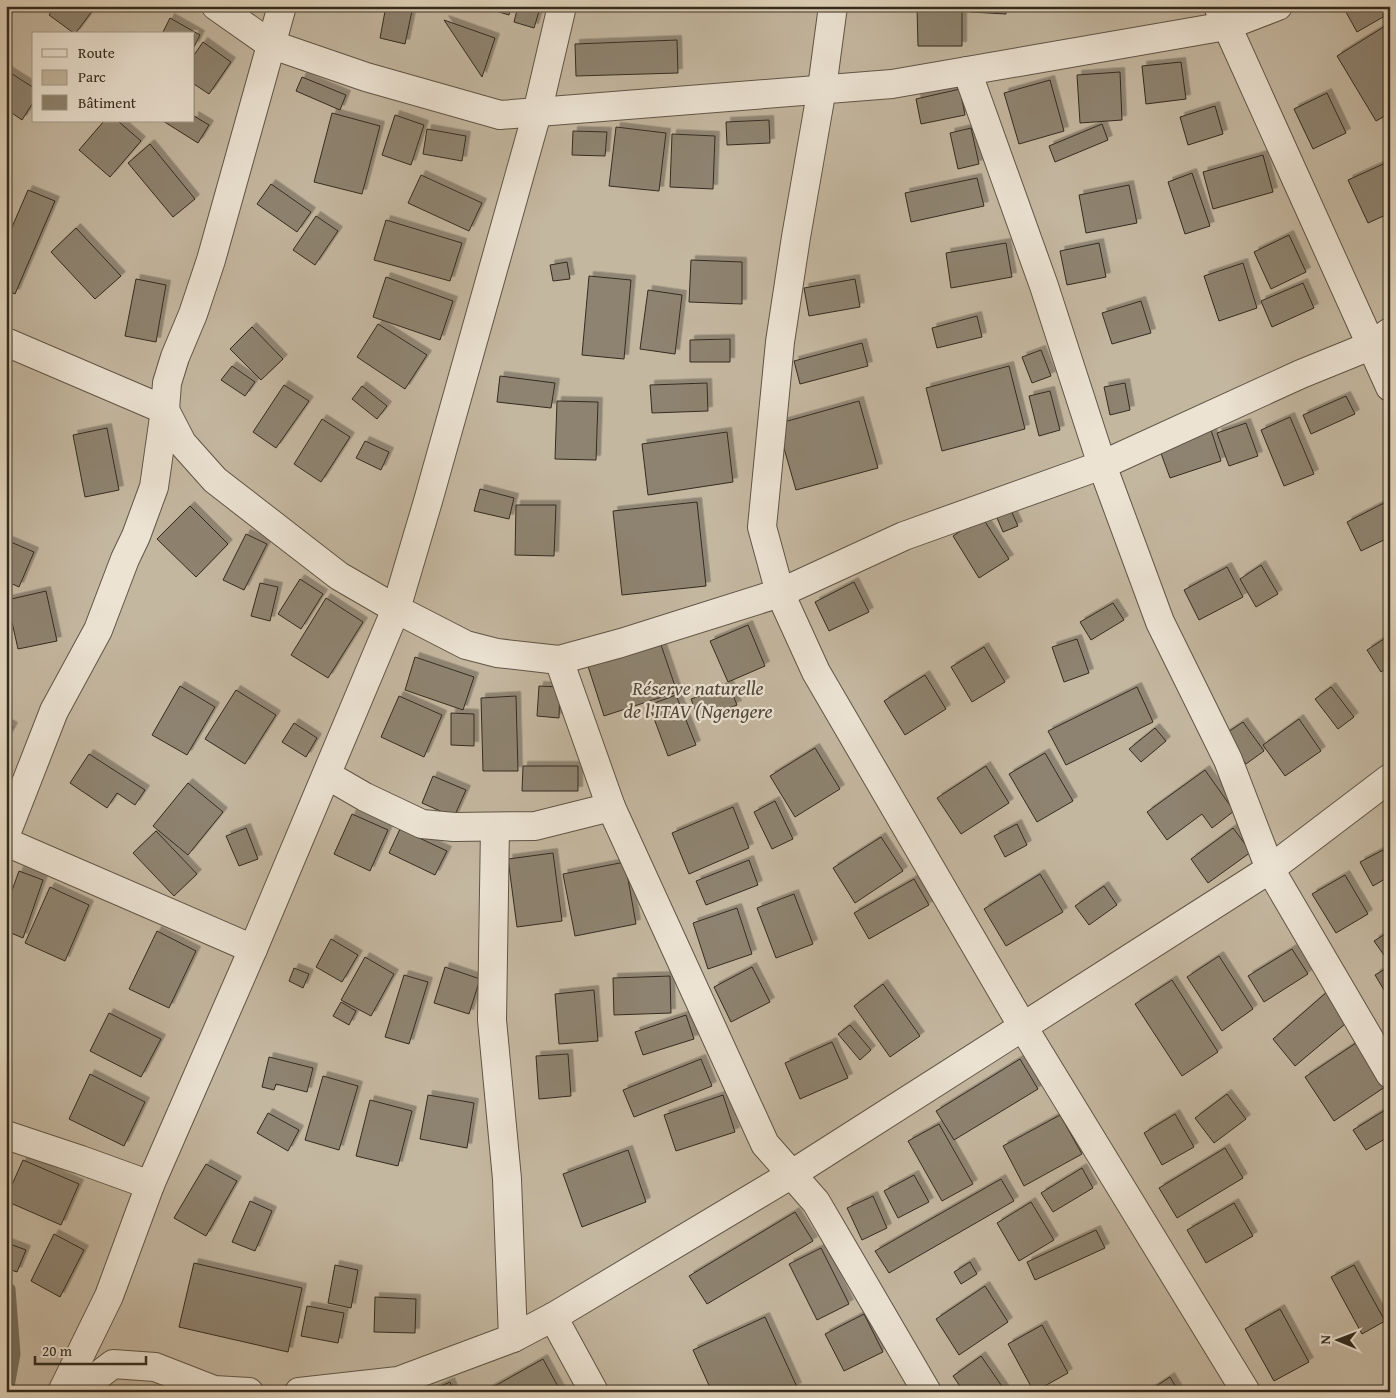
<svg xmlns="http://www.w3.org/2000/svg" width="1396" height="1398" font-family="'Gentium Book Plus',serif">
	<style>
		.green { fill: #c4b7a0; stroke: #7c7160; fill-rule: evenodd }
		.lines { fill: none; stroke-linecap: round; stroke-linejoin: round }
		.stream { stroke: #786e5d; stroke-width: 11 }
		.building { fill: #8e8370; stroke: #342b1f; filter: url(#shadow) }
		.minor-casing { stroke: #5f5546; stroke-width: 30 }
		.minor { stroke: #ece3d3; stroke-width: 28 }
		.labels { text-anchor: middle; stroke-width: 4.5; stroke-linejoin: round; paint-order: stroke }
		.park-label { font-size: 20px; font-style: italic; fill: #514739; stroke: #ece3d3 }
	</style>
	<defs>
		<filter id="shadow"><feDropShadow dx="4.5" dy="-4.5" stdDeviation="0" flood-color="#0004"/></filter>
	</defs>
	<rect width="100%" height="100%" fill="#e1d4bb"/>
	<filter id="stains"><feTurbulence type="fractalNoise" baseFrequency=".004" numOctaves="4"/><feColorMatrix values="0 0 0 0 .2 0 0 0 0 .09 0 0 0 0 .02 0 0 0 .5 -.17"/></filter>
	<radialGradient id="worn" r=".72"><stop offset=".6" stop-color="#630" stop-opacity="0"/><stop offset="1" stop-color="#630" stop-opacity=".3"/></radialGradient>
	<path class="green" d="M6,6H1390V1392H6ZM34,34H194V121H34Z"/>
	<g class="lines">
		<polyline class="stream" points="6,1288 10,1289 15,1354 8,1392"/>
	</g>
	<g class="building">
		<polygon points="55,6 96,6 75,34 49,15"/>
		<polygon points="386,6 413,6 405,44 380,38"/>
		<polygon points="479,6 511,6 509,15"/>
		<polygon points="518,6 533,6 540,8 534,28 514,22"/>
		<polygon points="962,6 962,46 918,46 917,7"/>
		<polygon points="970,6 1006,6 1006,14 970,12"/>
		<polygon points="1355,6 1388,6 1390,13 1357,32 1346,12"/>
		<polygon points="170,18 200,35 194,47 194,34 162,34"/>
		<polygon points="444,20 495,38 482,77"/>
		<polygon points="1390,23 1390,113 1376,121 1337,56"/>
		<polygon points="677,40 678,73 576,76 575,44"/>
		<polygon points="203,42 231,62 209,94 194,84 194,55"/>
		<polygon points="1181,62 1186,99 1146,104 1142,66"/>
		<polygon points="6,70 34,88 34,101 22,120 6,109"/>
		<polygon points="1120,72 1122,120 1080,123 1077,75"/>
		<polygon points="302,77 346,95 340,110 296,91"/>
		<polygon points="1050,80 1064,131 1019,144 1004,93"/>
		<polygon points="960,89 965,115 921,124 916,99"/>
		<polygon points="1327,93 1346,133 1313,149 1294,109"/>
		<polygon points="1215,106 1223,134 1188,145 1180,117"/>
		<polygon points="332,113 380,126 362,194 314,182"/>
		<polygon points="395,115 424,125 411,165 382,155"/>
		<polygon points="194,116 209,125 198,143 163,121 194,121"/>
		<polygon points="769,120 770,143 727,145 726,122"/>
		<polygon points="104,121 118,121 141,141 110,177 79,150"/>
		<polygon points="1102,124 1108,140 1055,162 1049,146"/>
		<polygon points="616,127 666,133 659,191 609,186"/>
		<polygon points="971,128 979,164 958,169 950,133"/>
		<polygon points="427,129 466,136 462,161 423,154"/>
		<polygon points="573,131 607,132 605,156 572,155"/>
		<polygon points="672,134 715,136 713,189 670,187"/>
		<polygon points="150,144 195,199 173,217 128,163"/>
		<polygon points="1263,155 1273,192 1213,209 1203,172"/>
		<polygon points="1390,161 1390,213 1368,223 1348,180"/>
		<polygon points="1192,173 1210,226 1185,234 1168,182"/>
		<polygon points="421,175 482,203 469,231 408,203"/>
		<polygon points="977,178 984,206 911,222 905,193"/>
		<polygon points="271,184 311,212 297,232 257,204"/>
		<polygon points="1129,185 1137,223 1086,233 1079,195"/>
		<polygon points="28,190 55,201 15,294 6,290 6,241"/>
		<polygon points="316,216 338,231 315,265 293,250"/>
		<polygon points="386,220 462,243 450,281 374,260"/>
		<polygon points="76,228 121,276 95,299 51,252"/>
		<polygon points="1289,235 1306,272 1271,289 1254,252"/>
		<polygon points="1006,243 1012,277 951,288 946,253"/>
		<polygon points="1099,243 1106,277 1067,285 1060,251"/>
		<polygon points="691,260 742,262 742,304 689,302"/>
		<polygon points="567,262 570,279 553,281 550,265"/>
		<polygon points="1243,263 1257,308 1219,321 1204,276"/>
		<polygon points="589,276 631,280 624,359 582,355"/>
		<polygon points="386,277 453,301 440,340 373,317"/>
		<polygon points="136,279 166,285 156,342 125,336"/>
		<polygon points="855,279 860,307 809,316 804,288"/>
		<polygon points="1303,283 1314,308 1272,327 1261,301"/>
		<polygon points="648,290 682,295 675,354 640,349"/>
		<polygon points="1141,301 1151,333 1112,344 1102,313"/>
		<polygon points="977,316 982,337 937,348 932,328"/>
		<polygon points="378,324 427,355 405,389 357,357"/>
		<polygon points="252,327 283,359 261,380 230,349"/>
		<polygon points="730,339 730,362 690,362 690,340"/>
		<polygon points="862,343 868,366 800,384 794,361"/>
		<polygon points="1041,350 1051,376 1032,383 1022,357"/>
		<polygon points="232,366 255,382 245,396 221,380"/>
		<polygon points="1009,366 1025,429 942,451 926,388"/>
		<polygon points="500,376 555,383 551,408 497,402"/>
		<polygon points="707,383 708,411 652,413 650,385"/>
		<polygon points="1125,383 1130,410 1110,415 1104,387"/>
		<polygon points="284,385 309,401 276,448 253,432"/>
		<polygon points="362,386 387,406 377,419 352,399"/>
		<polygon points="1050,391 1060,430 1039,436 1029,396"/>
		<polygon points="1346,396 1355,414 1311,434 1303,415"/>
		<polygon points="557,401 598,402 596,460 555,459"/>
		<polygon points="859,401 878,468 796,490 777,424"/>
		<polygon points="1290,417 1314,474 1284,486 1261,430"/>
		<polygon points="322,419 350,437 321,482 294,464"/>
		<polygon points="1246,423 1258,456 1229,466 1217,433"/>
		<polygon points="1210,427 1221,461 1170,478 1158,445"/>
		<polygon points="107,428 119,490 85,497 73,435"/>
		<polygon points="727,432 733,482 648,495 642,444"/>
		<polygon points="365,441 389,452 381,470 356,458"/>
		<polygon points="480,489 514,498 509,519 474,511"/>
		<polygon points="697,502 706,586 622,595 613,511"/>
		<polygon points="1384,503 1390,514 1390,537 1361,551 1347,522"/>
		<polygon points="516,505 556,505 554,556 515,555"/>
		<polygon points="190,506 228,544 196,577 157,539"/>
		<polygon points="1009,506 1018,526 1003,532 995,513"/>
		<polygon points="982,517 1009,559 979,578 953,536"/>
		<polygon points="246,534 267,544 244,590 223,580"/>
		<polygon points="6,540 34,552 19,587 6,581"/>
		<polygon points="1261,565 1278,594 1256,607 1240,579"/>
		<polygon points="1227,567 1243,597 1199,620 1184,590"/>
		<polygon points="300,579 323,594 301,629 278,614"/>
		<polygon points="854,582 869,612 829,631 815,602"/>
		<polygon points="260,583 278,587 270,621 251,616"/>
		<polygon points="46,591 57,641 18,649 7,600"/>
		<polygon points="326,598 363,622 328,678 291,655"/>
		<polygon points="1113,603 1124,620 1091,640 1080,622"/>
		<polygon points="748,625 765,666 728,682 710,641"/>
		<polygon points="1390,635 1390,666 1381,672 1367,650"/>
		<polygon points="658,636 677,692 604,716 586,660"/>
		<polygon points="1077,639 1089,673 1064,682 1052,647"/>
		<polygon points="984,647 1005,682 972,702 951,667"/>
		<polygon points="415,657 474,677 463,710 405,690"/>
		<polygon points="925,675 946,709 905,735 884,701"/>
		<polygon points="729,685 737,705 699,720 691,699"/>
		<polygon points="180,686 215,707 187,755 152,735"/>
		<polygon points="539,686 560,687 559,718 537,716"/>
		<polygon points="1137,687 1153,722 1066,765 1048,731"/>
		<polygon points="1331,687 1354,717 1338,729 1315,699"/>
		<polygon points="236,690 276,715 245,764 205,739"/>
		<polygon points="676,695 696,745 668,756 649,705"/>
		<polygon points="399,696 442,715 424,757 381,737"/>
		<polygon points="516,696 518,771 483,771 481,698"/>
		<polygon points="451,713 474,714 474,746 451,745"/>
		<polygon points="1299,719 1321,751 1285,776 1263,745"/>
		<polygon points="1243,722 1264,751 1246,764 1225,734"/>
		<polygon points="6,723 13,727 6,740"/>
		<polygon points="294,723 317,738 306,757 282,742"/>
		<polygon points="1155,728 1166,741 1141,762 1129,749"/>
		<polygon points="815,748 840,789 795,817 770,776"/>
		<polygon points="1045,753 1073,801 1037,822 1009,774"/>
		<polygon points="89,754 145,790 135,805 117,793 107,808 70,783"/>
		<polygon points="523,766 578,766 578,791 522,791"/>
		<polygon points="986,766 1009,803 961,834 937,798"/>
		<polygon points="1205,770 1234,811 1212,828 1202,814 1167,840 1147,812"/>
		<polygon points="433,776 466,790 454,817 422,803"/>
		<polygon points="188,783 223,812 188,855 153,826"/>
		<polygon points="775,801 793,839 772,849 754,812"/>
		<polygon points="733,807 749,848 689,874 672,833"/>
		<polygon points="352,814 388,830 370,871 334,854"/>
		<polygon points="1017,824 1027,845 1005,857 994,836"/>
		<polygon points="246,828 258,859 239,866 226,836"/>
		<polygon points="1233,828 1251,852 1208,883 1191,859"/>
		<polygon points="400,829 447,851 435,875 389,853"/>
		<polygon points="156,831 197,874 174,896 133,853"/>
		<polygon points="881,837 903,871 855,903 833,868"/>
		<polygon points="1383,850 1390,863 1390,876 1373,886 1360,862"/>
		<polygon points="553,853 562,921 517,927 508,859"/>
		<polygon points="749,860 758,885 706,905 696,881"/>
		<polygon points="625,862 636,924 575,936 563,874"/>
		<polygon points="19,871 43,880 23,938 6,931 6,907"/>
		<polygon points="1040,874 1063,912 1006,946 984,909"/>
		<polygon points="1345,875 1368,914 1336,933 1312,894"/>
		<polygon points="914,879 929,905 869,939 854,913"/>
		<polygon points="1104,886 1117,905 1089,925 1075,906"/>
		<polygon points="50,887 89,905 65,961 25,943"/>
		<polygon points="794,894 813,944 776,958 757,908"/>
		<polygon points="737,908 752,954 708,969 693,923"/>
		<polygon points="157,931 196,951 169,1008 129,989"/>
		<polygon points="1390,931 1390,955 1386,958 1374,941"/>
		<polygon points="331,939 358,955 342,982 316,967"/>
		<polygon points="1292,949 1308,974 1264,1002 1248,976"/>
		<polygon points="1219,956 1253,1009 1222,1031 1187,977"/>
		<polygon points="365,957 394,974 371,1016 341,1000"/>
		<polygon points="1390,966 1390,1000 1375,975"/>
		<polygon points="445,967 480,979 469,1014 434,1003"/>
		<polygon points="752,967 770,1002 731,1022 714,987"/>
		<polygon points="294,968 309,974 303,988 289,981"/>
		<polygon points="404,975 428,982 409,1044 385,1037"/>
		<polygon points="670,976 671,1013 614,1015 613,978"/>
		<polygon points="1172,980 1218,1052 1182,1076 1135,1004"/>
		<polygon points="883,984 920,1036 890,1057 854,1006"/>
		<polygon points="594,990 598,1041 559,1044 555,994"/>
		<polygon points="1328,991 1351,1019 1295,1066 1273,1039"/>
		<polygon points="341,1002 356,1011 349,1025 333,1016"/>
		<polygon points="109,1013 161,1039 141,1077 90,1051"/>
		<polygon points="686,1015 694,1039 643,1055 635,1032"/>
		<polygon points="850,1025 871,1050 860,1060 838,1034"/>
		<polygon points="832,1042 848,1078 800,1099 785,1063"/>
		<polygon points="1356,1043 1385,1087 1334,1121 1305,1077"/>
		<polygon points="568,1054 571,1096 539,1099 536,1056"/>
		<polygon points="269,1057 313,1068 307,1092 276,1084 274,1090 262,1087"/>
		<polygon points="701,1059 712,1086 634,1117 623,1090"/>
		<polygon points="1020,1059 1038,1089 954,1140 936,1111"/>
		<polygon points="90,1074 145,1102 124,1146 69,1119"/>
		<polygon points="323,1076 358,1086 339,1150 305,1140"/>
		<polygon points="1227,1094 1246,1119 1214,1143 1195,1118"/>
		<polygon points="428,1095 474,1103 467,1148 420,1139"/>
		<polygon points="723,1095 735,1132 676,1151 664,1115"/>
		<polygon points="370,1100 412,1111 398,1166 356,1156"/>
		<polygon points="1390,1107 1390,1136 1366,1150 1353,1130"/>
		<polygon points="268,1113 299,1130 288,1151 257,1133"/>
		<polygon points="1175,1114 1194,1147 1162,1165 1144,1133"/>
		<polygon points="1060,1115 1082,1154 1024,1186 1003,1146"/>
		<polygon points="939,1124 973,1184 942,1201 908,1141"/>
		<polygon points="1225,1148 1243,1178 1177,1218 1159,1188"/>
		<polygon points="628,1150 646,1202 582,1227 563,1174"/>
		<polygon points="23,1160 79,1184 61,1225 6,1201 6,1198"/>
		<polygon points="206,1164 237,1181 206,1236 174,1218"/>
		<polygon points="1082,1168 1093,1188 1053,1212 1041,1193"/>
		<polygon points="914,1175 929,1202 898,1218 884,1191"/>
		<polygon points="1001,1179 1014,1201 889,1273 875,1251"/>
		<polygon points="873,1196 887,1228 862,1240 847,1208"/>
		<polygon points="250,1201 272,1211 255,1251 232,1242"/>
		<polygon points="1031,1202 1054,1240 1019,1261 997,1223"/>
		<polygon points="1234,1203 1253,1236 1206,1263 1187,1230"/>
		<polygon points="795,1212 813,1241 707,1304 689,1276"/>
		<polygon points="1096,1230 1105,1248 1035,1280 1027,1262"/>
		<polygon points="54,1234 84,1250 60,1297 31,1281"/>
		<polygon points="7,1243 26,1250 17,1272 6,1268"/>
		<polygon points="821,1248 849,1304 817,1320 789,1264"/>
		<polygon points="970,1262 977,1274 961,1284 954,1272"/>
		<polygon points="194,1263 302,1288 288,1352 179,1327"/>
		<polygon points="335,1265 358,1270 351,1308 328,1303"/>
		<polygon points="1354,1265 1385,1321 1362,1334 1331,1277"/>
		<polygon points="985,1286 1008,1322 959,1355 936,1319"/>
		<polygon points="375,1297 416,1299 415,1333 374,1332"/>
		<polygon points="307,1306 344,1313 338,1343 301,1336"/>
		<polygon points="1280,1309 1309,1362 1274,1381 1245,1329"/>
		<polygon points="864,1314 883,1352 844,1371 825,1334"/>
		<polygon points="765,1317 797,1387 787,1392 712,1392 693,1350"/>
		<polygon points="1042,1325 1068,1373 1034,1392 1008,1344"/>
		<polygon points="981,1356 1006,1392 964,1392 953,1376"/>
		<polygon points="543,1359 561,1392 484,1392"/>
		<polygon points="1170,1377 1179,1392 1147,1392"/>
		<polygon points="450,1382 454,1392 428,1392"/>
	</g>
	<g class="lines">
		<defs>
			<g id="minor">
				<polyline points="216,6 270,44 366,77 500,115 892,84 1226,26 1278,6"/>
				<polyline points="833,6 822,88 796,237 780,342 762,527 780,593 816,672 1023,1027 1246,1392"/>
				<polyline points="1218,6 1390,387"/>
				<polyline points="967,71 1044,286 1102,465 1160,622 1228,760 1270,869 1390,1074"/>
				<polyline points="6,342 165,410 182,443 215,480 339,576 396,609 466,645 497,653 559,660 621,643 780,593 904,536 1102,465 1301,374 1370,346 1390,332"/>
				<polyline points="559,660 611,807 765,1144 816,1202 927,1392"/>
				<polyline points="327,775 365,797 422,824 454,827 535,826 611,807"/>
				<polyline points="495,827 492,1020 507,1179 513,1338"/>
				<polyline points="6,834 54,711 98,630 125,559 136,536 154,487 165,410 167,383 175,357 193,314 211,260 282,6"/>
				<polyline points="6,842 253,949"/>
				<polyline points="6,1135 81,1160 150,1185"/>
				<polyline points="553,1317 594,1392"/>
				<polyline points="62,1392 109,1296 150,1185 253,949 396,609 428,501 537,113 562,6"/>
				<polyline points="77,1392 113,1364 155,1367 214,1390 249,1392"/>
				<polyline points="299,1392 398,1381 513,1338 553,1317 792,1174 1270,869 1390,778"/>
			</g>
		</defs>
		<use href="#minor" class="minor-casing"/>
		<use href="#minor" class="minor"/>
	</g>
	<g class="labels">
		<g class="park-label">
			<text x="698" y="695">Réserve naturelle<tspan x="698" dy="23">de l'ITAV (Ngengere</tspan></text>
		</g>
	</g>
	<rect width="1396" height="1398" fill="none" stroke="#e1d4bb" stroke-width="25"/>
	<rect x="8" y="8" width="1381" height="1383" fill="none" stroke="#342b1f" stroke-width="2.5"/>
	<rect x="12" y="12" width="1371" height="1373" fill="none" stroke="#342b1f"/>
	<rect x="32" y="32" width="162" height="90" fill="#ece3d3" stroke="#a2998b"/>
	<rect x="42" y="49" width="25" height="8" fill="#ece3d3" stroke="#a2998b"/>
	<text x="78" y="58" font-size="15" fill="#342b1f">Route</text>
	<rect x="42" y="70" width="25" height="15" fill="#c4b7a0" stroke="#a2998b"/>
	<text x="78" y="82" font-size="15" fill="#342b1f">Parc</text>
	<rect x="42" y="95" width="25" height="15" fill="#8e8370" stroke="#a2998b"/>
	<text x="78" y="108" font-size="15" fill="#342b1f">Bâtiment</text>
	<g transform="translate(1338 1340) rotate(271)" stroke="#ece3d3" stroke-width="4" paint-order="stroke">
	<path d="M0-4L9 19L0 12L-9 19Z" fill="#342b1f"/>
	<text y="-8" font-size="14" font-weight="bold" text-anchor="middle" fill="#342b1f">N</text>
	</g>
	<path d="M35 1356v8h111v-8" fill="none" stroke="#342b1f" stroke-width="2.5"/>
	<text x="42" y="1356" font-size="15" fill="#342b1f" stroke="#ece3d3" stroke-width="4" paint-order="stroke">20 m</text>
	<rect width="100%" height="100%" filter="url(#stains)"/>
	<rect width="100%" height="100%" fill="url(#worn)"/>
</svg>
